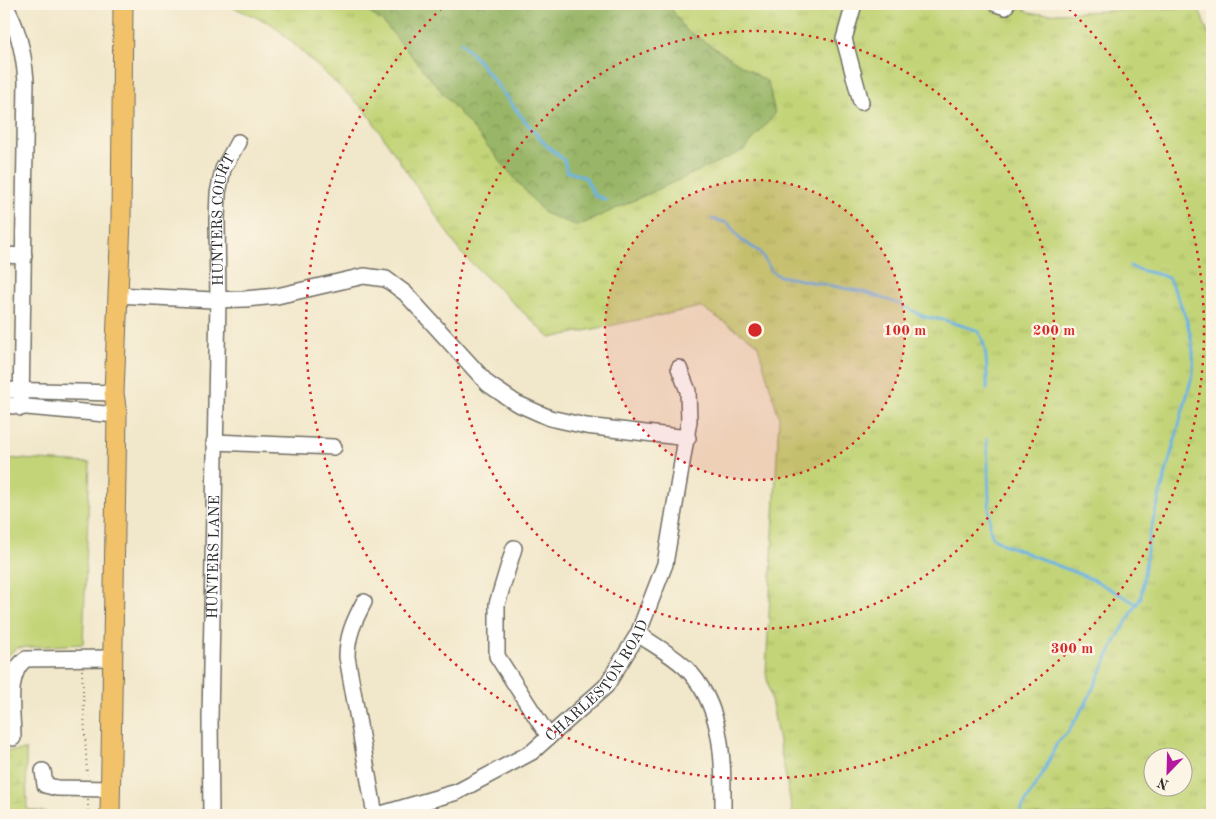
<svg xmlns="http://www.w3.org/2000/svg" width="1216" height="819" font-family="'Old Standard TT',serif">
	<style>
		.grass { fill: url(#grass-tufts); stroke: #768051; fill-rule: evenodd }
		.forest { fill: url(#forest-crowns); stroke: #62704a }
		.wetland { fill: url(#wetland-marsh); stroke: #768051 }
		.green { fill: #c2d477; stroke: #768051 }
		.lines { fill: none; stroke-linecap: round; stroke-linejoin: round }
		.stream { stroke: #6bb3e2; stroke-width: 3 }
		.minor-casing { stroke: #706d63; stroke-width: 18 }
		.major-casing { stroke: #706d63; stroke-width: 21 }
		.path { stroke: #706d63; stroke-width: 2; stroke-dasharray: 1 4; stroke-linecap: butt }
		.minor { stroke: #fff; stroke-width: 15 }
		.major { stroke: #f2c26a; stroke-width: 19 }
		.ring { fill: none; stroke: #d62828; stroke-width: 2.5; stroke-dasharray: 2.5 5 }
		.labels { text-anchor: middle; stroke-width: 5; stroke-linejoin: round; paint-order: stroke }
		.street-label { font-size: 15px; fill: #2b2b2b; stroke: #fcf5e5 }
		.centre { fill: #d62828; stroke: #fcf5e5; stroke-width: 2.5 }
		.ring-label { font-size: 15px; text-anchor: middle; font-weight: bold; fill: #d62828; stroke: #fcf5e5; stroke-width: 5; stroke-linejoin: round; paint-order: stroke }
	</style>
	<defs>
		<pattern id="grass-tufts" width="24" height="20" patternUnits="userSpaceOnUse" patternTransform="scale(1.25)"><rect width="24" height="20" fill="#c2d477"/><path d="M3 7l-1-3M5 7V3M7 7l1-3M15 17l-1-3M17 17v-4M19 17l1-3" fill="none" stroke="#a7b667"/></pattern>
		<pattern id="forest-crowns" width="20" height="18" patternUnits="userSpaceOnUse" patternTransform="scale(1.25)"><rect width="20" height="18" fill="#99b668"/><path d="M2 6a3 3 0 1 1 6 0M12 15a3 3 0 1 1 6 0" fill="none" stroke="#7d9456"/></pattern>
		<pattern id="wetland-marsh" width="20" height="14" patternUnits="userSpaceOnUse" patternTransform="scale(1.25)"><rect width="20" height="14" fill="#c2d477"/><path d="M1 5h8M5 5V1M11 12h8M15 12V8" fill="none" stroke="#a7b667"/></pattern>
	</defs>
	<rect width="100%" height="100%" fill="#fcf5e5"/>
	<filter id="ink" filterUnits="userSpaceOnUse"><feTurbulence type="fractalNoise" baseFrequency=".02" numOctaves="2"/><feDisplacementMap in="SourceGraphic" scale="10" xChannelSelector="R" yChannelSelector="G"/><feConvolveMatrix kernelMatrix="1 2 1 2 8 2 1 2 1" color-interpolation-filters="sRGB"/></filter>
	<filter id="wash" filterUnits="userSpaceOnUse"><feTurbulence type="fractalNoise" baseFrequency=".0096" numOctaves="4" result="noise"/><feDisplacementMap in="SourceGraphic" scale="20" xChannelSelector="R" yChannelSelector="G"/><feGaussianBlur stdDeviation="1.12" result="paint"/><feColorMatrix in="noise" values="0 0 0 0 0 0 0 0 0 0 0 0 0 0 0 0 0 1.4 0 .05"/><feComposite in="paint" operator="in"/></filter>
	<g filter="url(#wash)">
		<rect width="100%" height="100%" fill="#f1e7ca"/>
		<path class="grass" d="M225,4H1013L1034,14L1198,7L1212,43V815H793L766,673L779,417L757,343L701,307L550,338L461,253L366,111L272,24ZM1154,756H1184V786H1154Z"/>
		<polygon class="forest" points="357,4 668,4 686,30 768,82 775,114 744,150 578,226 544,213 383,22"/>
		<polygon class="wetland" points="26,750 27,809 62,815 4,815 4,751"/>
		<polygon class="green" points="4,458 90,463 83,644 16,648 4,659"/>
		<g class="lines">
			<g class="stream">
				<polyline points="461,42 480,63 525,121 545,144 564,160 567,171 586,178 594,195 606,200"/>
				<path d="M712,219L728,223L740,239L760,252L772,272L780,276L864,292L897,303L925,317L944,320L976,330C988,338 987,375 987,389"/>
				<polyline points="987,439 990,529 992,536 1001,543 1094,580 1137,604"/>
				<path d="M1021,815L1022,808L1041,777L1057,743L1068,732L1086,703L1117,638L1141,597L1149,536L1193,373C1196,341 1184,306 1168,278C1157,272 1143,273 1130,266"/>
			</g>
		</g>
	</g>
	<g filter="url(#ink)">
		<g class="lines">
			<defs>
				<g id="minor">
					<path d="M4,4C18,26 24,55 26,81L21,408"/>
					<polyline points="854,4 844,39 861,102"/>
					<polyline points="996,4 1005,7 1007,4"/>
					<polyline points="4,255 24,256"/>
					<polyline points="117,295 213,300 245,299 277,296 364,276 386,279 405,293 488,384 516,403 550,418 586,426 688,438"/>
					<polyline points="4,390 114,393"/>
					<polyline points="4,405 117,415"/>
					<polyline points="214,442 334,447"/>
					<polyline points="514,548 497,604 497,656 549,737"/>
					<path d="M364,602C354,621 347,636 347,657L375,815"/>
					<path d="M638,634C654,645 671,654 685,667C725,706 723,764 723,815"/>
					<path d="M13,738C13,715 5,673 26,659L113,658"/>
					<polyline points="43,771 45,785 57,788 111,789"/>
					<path id="s1" d="M211,815L210,719L218,300L217,220L218,193L223,169L238,142"/>
					<path id="s2" d="M378,815L457,792L532,752L606,686L638,634L665,564L689,421L688,391L679,368"/>
				</g>
				<polyline id="major" points="110,815 117,415 114,393 121,220 123,4"/>
			</defs>
			<use href="#minor" class="minor-casing"/>
			<use href="#major" class="major-casing"/>
			<g class="path">
				<polyline points="82,670 87,775"/>
				<polyline points="88,800 88,815"/>
			</g>
			<use href="#minor" class="minor"/>
			<use href="#major" class="major"/>
		</g>
	</g>
	<circle cx="755" cy="330" r="150" fill="#d62828" fill-opacity=".12"/>
	<g class="ring">
		<circle cx="755" cy="330" r="150"/>
		<circle cx="755" cy="330" r="299"/>
		<path d="M1064 4A449 449 0 1 1 446 4"/>
	</g>
	<g class="labels">
		<g class="street-label">
			<text dy="5" stroke="none"><textPath href="#s1" startOffset="596">HUNTERS COURT</textPath></text>
			<text dy="5" stroke="none"><textPath href="#s1" startOffset="258">HUNTERS LANE</textPath></text>
			<text dy="5" stroke="none"><textPath href="#s2" startOffset="265">CHARLESTON ROAD</textPath></text>
		</g>
	</g>
	<circle cx="755" cy="330" r="8" class="centre"/>
	<g class="ring-label">
		<text x="905" y="335">100 m</text>
		<text x="1054" y="335">200 m</text>
		<text x="1072" y="653">300 m</text>
	</g>
	<rect width="1216" height="819" fill="none" stroke="#fcf5e5" stroke-width="20"/>
	<g transform="translate(1168 772) rotate(203)"><circle r="24" fill="#fcf5e5" stroke="#a8a49b"/>
	<path d="M0-4L9 19L0 12L-9 19Z" fill="#b5179e"/>
	<text y="-8" font-size="14" font-weight="bold" text-anchor="middle" fill="#2b2b2b">N</text>
	</g>
</svg>
